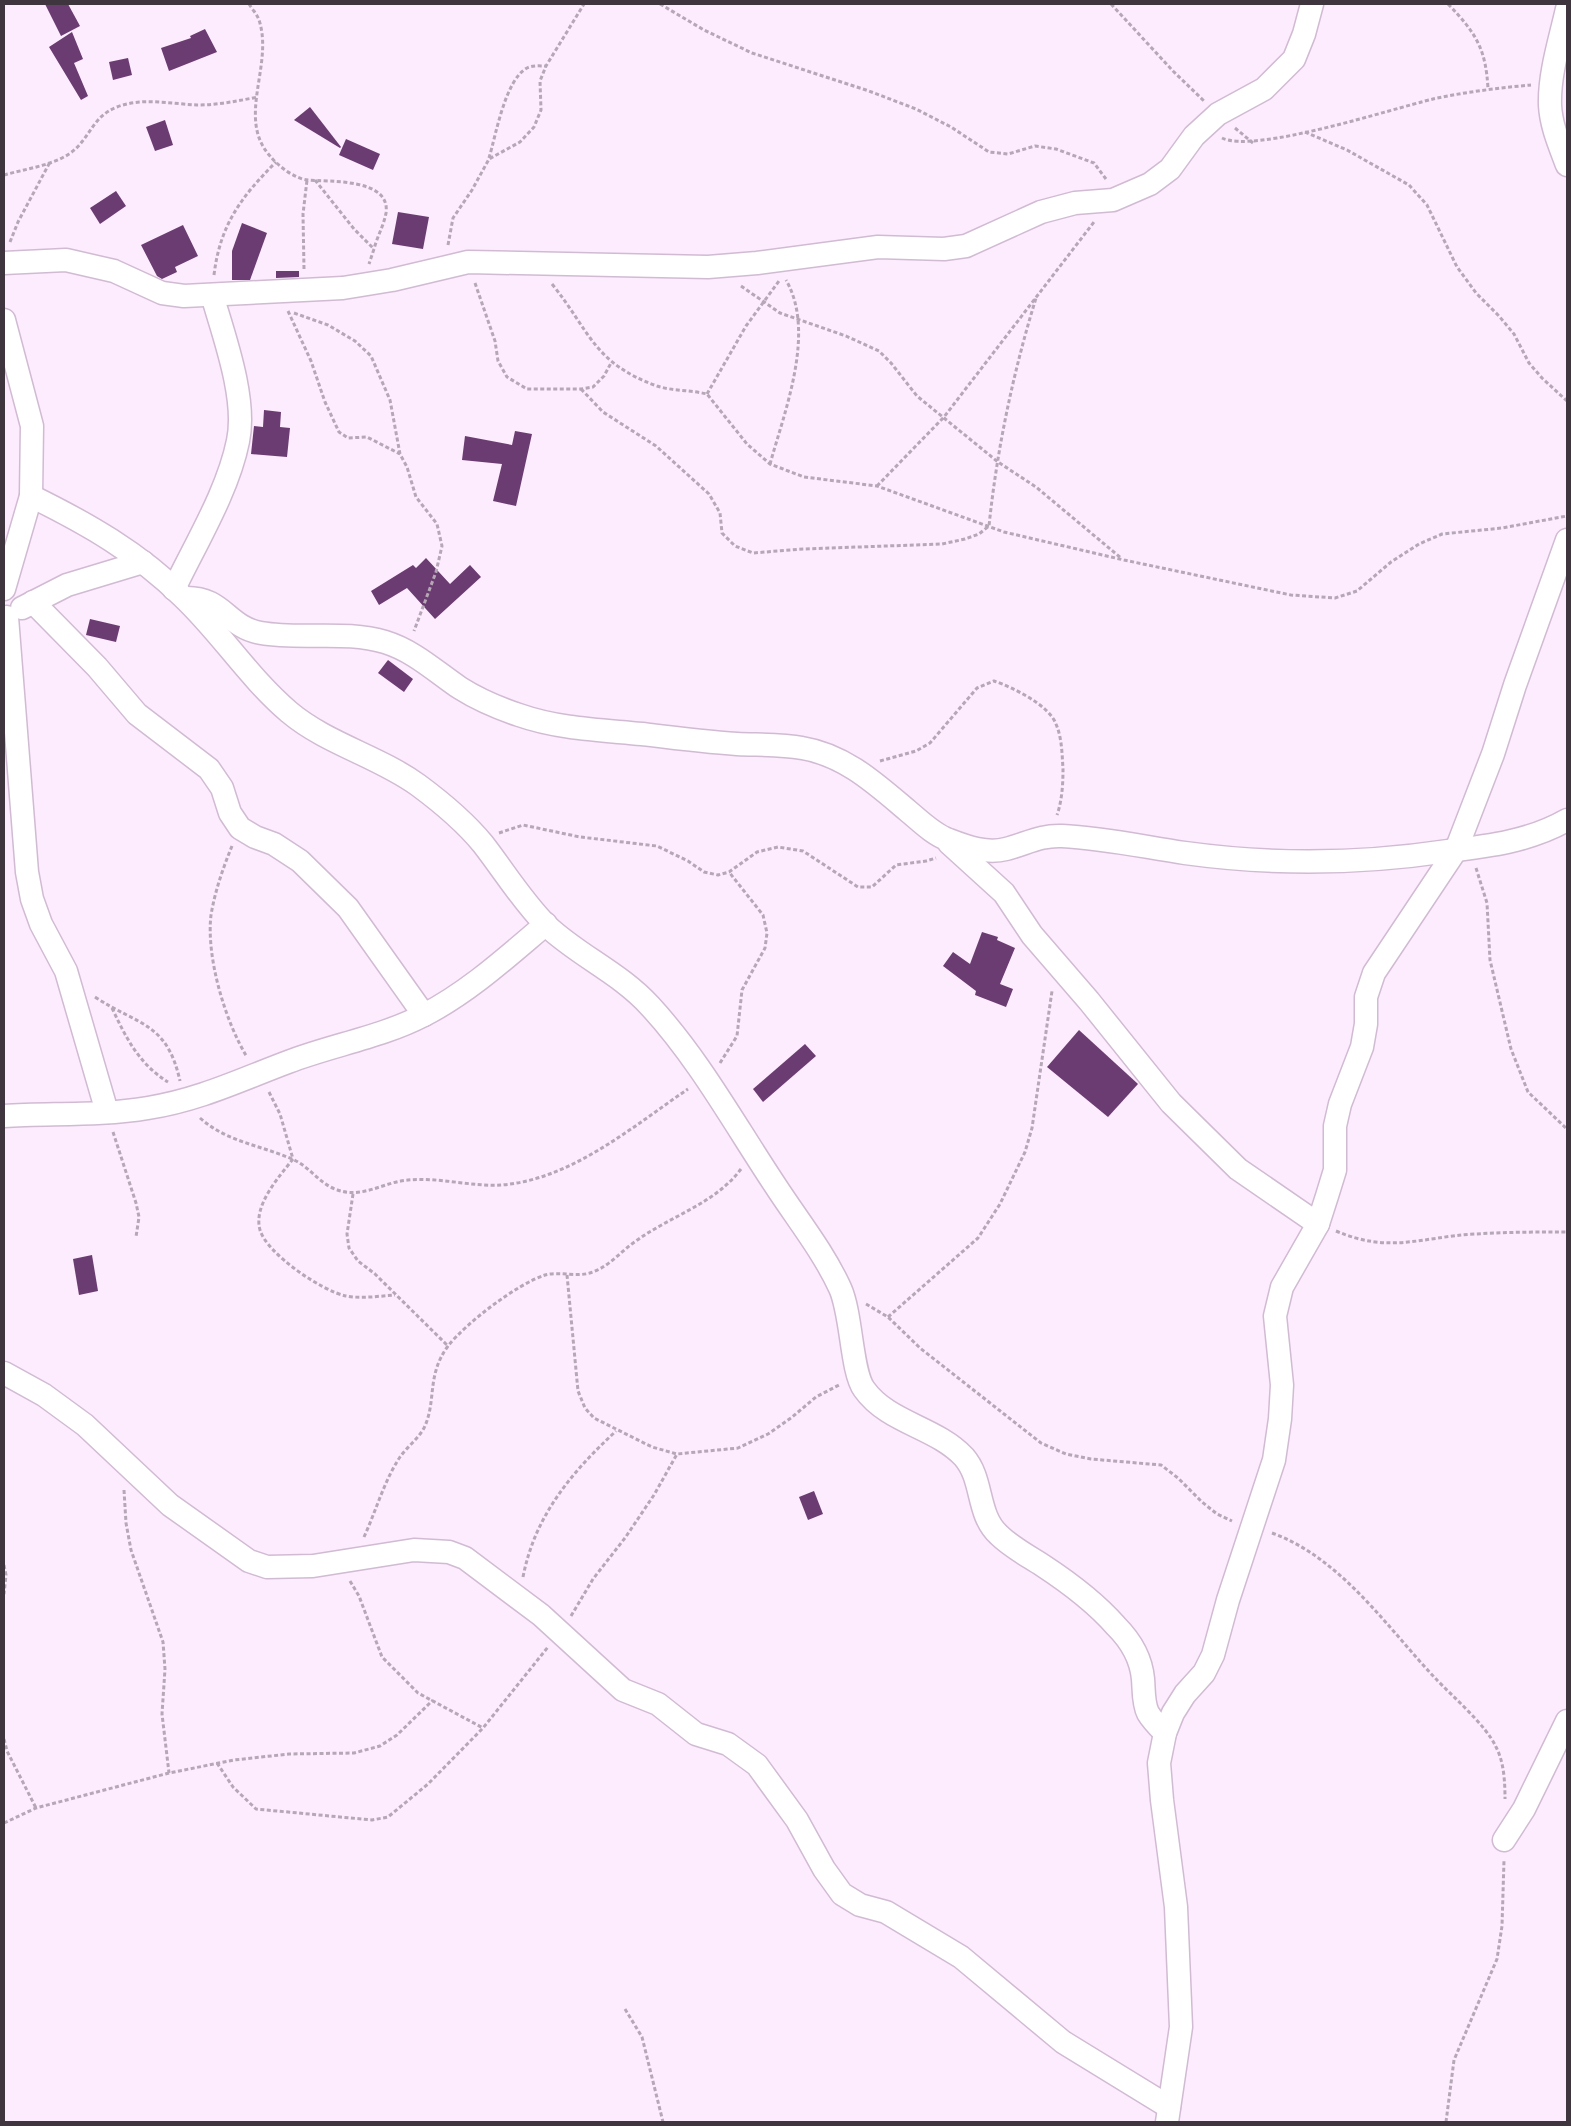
<svg xmlns="http://www.w3.org/2000/svg" width="1571" height="2126" font-family="Montserrat,sans-serif">
	<style>
		.building { fill: #6b3c71 }
		.lines { fill: none; stroke-linecap: round; stroke-linejoin: round }
		.minor-casing { stroke: #d1bbd3; stroke-width: 25 }
		.path { stroke: #b6a7b7; stroke-width: 3; stroke-dasharray: 4 2.5; stroke-linecap: butt }
		.minor { stroke: #fff; stroke-width: 22 }
	</style>
	<rect width="100%" height="100%" fill="#fdebfe"/>
	<g class="building">
		<polygon points="45,4 68,4 80,26 61,36"/>
		<polygon points="205,29 217,52 169,71 161,48 191,38 190,36"/>
		<polygon points="72,32 83,59 74,63 88,96 81,100 49,47"/>
		<polygon points="128,58 132,75 113,80 109,62"/>
		<polygon points="310,107 341,147 340,148 294,120"/>
		<polygon points="165,120 173,145 155,151 146,127"/>
		<polygon points="346,139 380,154 373,170 339,155"/>
		<polygon points="116,191 126,206 100,224 90,208"/>
		<polygon points="398,212 429,217 423,249 392,244"/>
		<polygon points="242,223 267,233 250,280 232,280 232,251"/>
		<polygon points="183,225 198,256 175,267 177,272 162,279 157,276 141,245"/>
		<polygon points="276,271 299,271 299,277 276,278"/>
		<polygon points="264,410 281,412 280,427 290,428 287,457 251,454 254,426 263,427"/>
		<polygon points="515,431 532,434 516,506 493,501 502,464 462,460 465,436 512,445"/>
		<polygon points="426,558 450,584 470,565 481,577 435,619 407,588 379,605 371,591 413,565 416,568"/>
		<polygon points="90,619 120,626 116,642 86,635"/>
		<polygon points="388,660 413,679 404,692 378,673"/>
		<polygon points="982,932 998,937 997,940 1015,948 1000,984 1013,989 1006,1007 975,995 976,991 943,966 953,952 970,964"/>
		<polygon points="1079,1030 1138,1084 1108,1117 1047,1067"/>
		<polygon points="805,1044 816,1056 763,1102 753,1089"/>
		<polygon points="92,1255 98,1291 79,1295 73,1259"/>
		<polygon points="814,1491 823,1514 808,1520 799,1497"/>
	</g>
	<g class="lines">
		<defs>
			<g id="minor">
				<path d="M1567,9C1560,40 1549,74 1550,105C1551,126 1560,146 1567,165"/>
				<polyline points="4,263 66,260 114,271 162,293 184,296 343,288 392,280 468,262 708,267 757,263 878,247 944,249 966,246 1041,212 1075,203 1113,200 1150,184 1170,169 1194,136 1218,114 1264,89 1294,59 1304,34 1312,4"/>
				<polyline points="4,320 32,426 31,496 4,589"/>
				<path d="M31,496C86,523 139,553 183,597C221,633 249,678 289,712C327,744 378,756 418,785C441,802 465,822 483,844C504,871 522,901 547,926C579,956 620,973 650,1006C699,1059 735,1125 775,1185C797,1219 823,1251 840,1288C852,1314 851,1371 864,1389C888,1423 936,1427 964,1457C984,1480 976,1514 999,1535C1011,1547 1028,1556 1042,1565C1068,1582 1095,1602 1116,1626C1131,1641 1141,1657 1143,1679C1144,1690 1143,1703 1148,1713C1152,1720 1159,1727 1165,1733"/>
				<path d="M174,589C196,543 228,491 238,441C247,399 224,336 212,295"/>
				<path d="M185,598C224,597 226,627 261,633C302,640 346,630 385,642C414,651 435,671 460,688C479,700 498,708 519,715C559,729 601,730 642,734C674,738 705,742 737,744C758,745 781,744 802,748C845,755 876,784 908,811C920,821 934,835 949,840C967,847 987,854 1006,849C1026,844 1040,835 1062,836C1104,838 1144,847 1185,853C1272,865 1361,864 1448,851C1490,846 1530,841 1567,820"/>
				<polyline points="33,602 97,667 137,714 209,769 222,788 230,813 240,828 255,837 274,844 300,861 348,908 424,1015"/>
				<polyline points="22,608 67,585 143,562"/>
				<polyline points="7,617 27,872 32,899 41,924 66,971 107,1112"/>
				<polyline points="949,843 1004,893 1032,935 1089,1001 1171,1103 1238,1169 1318,1224"/>
				<path d="M4,1116C51,1113 101,1116 148,1108C199,1100 240,1080 288,1062C332,1045 382,1037 424,1015C469,992 508,956 546,924"/>
				<polyline points="4,1373 44,1395 85,1425 170,1505 249,1561 267,1567 313,1566 414,1550 449,1552 465,1558 541,1615 623,1690 658,1704 696,1734 728,1744 757,1765 797,1820 824,1869 842,1894 860,1905 886,1912 961,1957 1063,2042 1169,2107"/>
				<polyline points="1504,1840 1524,1809 1567,1721"/>
				<polyline points="1167,2122 1181,2027 1176,1907 1162,1800 1159,1763 1165,1733 1173,1713 1185,1694 1204,1673 1213,1655 1228,1600 1274,1460 1280,1419 1282,1385 1275,1316 1282,1287 1318,1224 1327,1196 1335,1170 1335,1126 1340,1104 1362,1047 1366,1024 1366,997 1374,973 1456,850 1493,754 1515,685 1567,540"/>
			</g>
		</defs>
		<use href="#minor" class="minor-casing"/>
		<g class="path">
			<path d="M249,4C252,9 257,14 259,20C274,65 236,118 270,156C278,166 295,179 308,180C329,182 391,178 386,213C384,225 377,237 374,249"/>
			<polyline points="660,4 704,30 752,53 869,91 916,109 951,127 989,152 1008,154 1035,146 1056,149 1094,163 1106,179"/>
			<polyline points="1111,4 1173,71 1204,101"/>
			<path d="M1448,4C1476,33 1486,49 1488,89"/>
			<polyline points="1235,128 1253,143"/>
			<polyline points="1305,132 1347,150 1409,185 1427,205 1457,267 1476,293 1499,316 1514,334 1529,363 1542,378 1567,401"/>
			<path d="M1222,138C1254,154 1391,109 1433,99C1465,92 1498,88 1531,85"/>
			<path d="M489,158C496,135 505,80 527,68C533,65 540,66 546,66"/>
			<path d="M4,175C25,169 50,166 69,154C90,140 91,117 117,107C142,97 172,104 197,105C218,105 237,101 258,97"/>
			<polyline points="315,180 354,229 374,249 369,264"/>
			<polyline points="10,242 18,222 50,162"/>
			<polyline points="448,245 453,218 472,190 489,159 520,142 534,127 541,110 540,81 546,66 584,4"/>
			<polyline points="304,269 303,214 307,180"/>
			<path d="M214,275C220,225 241,197 276,162"/>
			<polyline points="475,283 495,341 498,361 507,377 527,389 581,389 593,387 604,376 611,363"/>
			<path d="M552,284C590,331 593,363 657,386C672,391 691,390 707,394L747,444L770,464L804,477L877,486L1004,532L1124,560L1291,595L1335,598L1357,591L1391,562L1419,544L1442,534L1502,528L1567,516"/>
			<polyline points="741,286 780,313 846,336 879,351 891,363 917,396 998,462 1036,487 1121,558"/>
			<polyline points="288,311 311,361 325,402 339,432 348,438 367,437 400,454"/>
			<polyline points="294,313 328,325 355,341 371,356 390,400 400,454 407,467 416,497 437,524 442,546 436,572 414,631"/>
			<path d="M581,389L603,412L656,446L709,494L720,513L722,533L735,546L753,553L803,549L942,544L965,539L979,534L989,526C997,449 1013,373 1036,298"/>
			<polyline points="707,394 746,326 779,281"/>
			<path d="M770,464C785,410 816,332 786,280"/>
			<polyline points="877,486 944,417 1094,222"/>
			<path d="M880,761L916,751L930,743L977,688L994,681C1012,687 1049,705 1056,724C1062,738 1062,754 1063,769C1063,784 1062,801 1057,815"/>
			<polyline points="499,833 523,825 580,837 657,846 688,861 704,872 718,875 729,872 757,852 778,847 803,851 858,887 872,887 896,865 926,861 936,858"/>
			<path d="M232,846C223,868 215,891 211,915C206,957 225,1021 247,1057"/>
			<polyline points="1476,868 1487,903 1490,960 1511,1049 1528,1092 1567,1129"/>
			<path d="M95,997C139,1026 167,1022 180,1081"/>
			<path d="M112,1008C126,1038 139,1064 168,1082"/>
			<polyline points="720,1063 737,1036 742,990 765,948 767,933 763,915 729,872"/>
			<path d="M269,1092L280,1114L293,1159C279,1177 253,1205 260,1230C267,1254 322,1291 346,1296C362,1299 379,1296 395,1295"/>
			<path d="M200,1118C227,1142 260,1145 292,1159C309,1166 319,1183 335,1189C361,1200 383,1182 408,1180C439,1177 473,1187 502,1185C572,1179 632,1127 688,1089"/>
			<polyline points="113,1132 136,1203 139,1217 136,1237"/>
			<polyline points="353,1194 347,1234 349,1248 358,1261 375,1274 448,1346"/>
			<path d="M1336,1231C1390,1254 1421,1237 1475,1234C1506,1232 1537,1232 1567,1232"/>
			<polyline points="567,1275 578,1391 585,1408 594,1418 652,1447 677,1454 738,1448 768,1434 791,1418 816,1397 839,1385"/>
			<polyline points="866,1304 888,1317 920,1348 1041,1443 1066,1454 1091,1459 1161,1465 1178,1478 1202,1502 1217,1514 1232,1521"/>
			<polyline points="888,1317 978,1238 1000,1204 1025,1152 1032,1128 1052,991"/>
			<polyline points="124,1490 126,1523 131,1550 163,1642 165,1669 162,1714 169,1773"/>
			<path d="M1272,1533C1341,1558 1387,1627 1435,1678C1453,1697 1486,1725 1496,1747C1504,1762 1505,1782 1505,1799"/>
			<path d="M364,1537C376,1511 384,1481 400,1457C407,1447 418,1439 424,1428C437,1401 426,1376 448,1346C466,1323 517,1284 545,1275C560,1271 578,1278 593,1272C611,1265 621,1251 636,1241C670,1216 715,1204 741,1169"/>
			<polyline points="4,1565 6,1575 4,1594"/>
			<path d="M523,1577C535,1515 572,1472 616,1431"/>
			<polyline points="350,1581 359,1596 382,1657 418,1693 483,1728"/>
			<polyline points="571,1616 593,1579 625,1538 654,1495 677,1454"/>
			<polyline points="4,1739 7,1751 36,1808"/>
			<polyline points="217,1763 233,1787 256,1809 372,1820 388,1817 428,1784 483,1728 548,1647"/>
			<polyline points="4,1823 36,1808 169,1773 234,1760 289,1754 354,1753 380,1746 397,1735 433,1700"/>
			<polyline points="625,2009 642,2037 663,2122"/>
			<polyline points="1446,2122 1454,2060 1497,1959 1502,1926 1504,1860"/>
		</g>
		<use href="#minor" class="minor"/>
	</g>
	<rect width="1571" height="2126" fill="none" stroke="#3e353f" stroke-width="10"/>
</svg>
